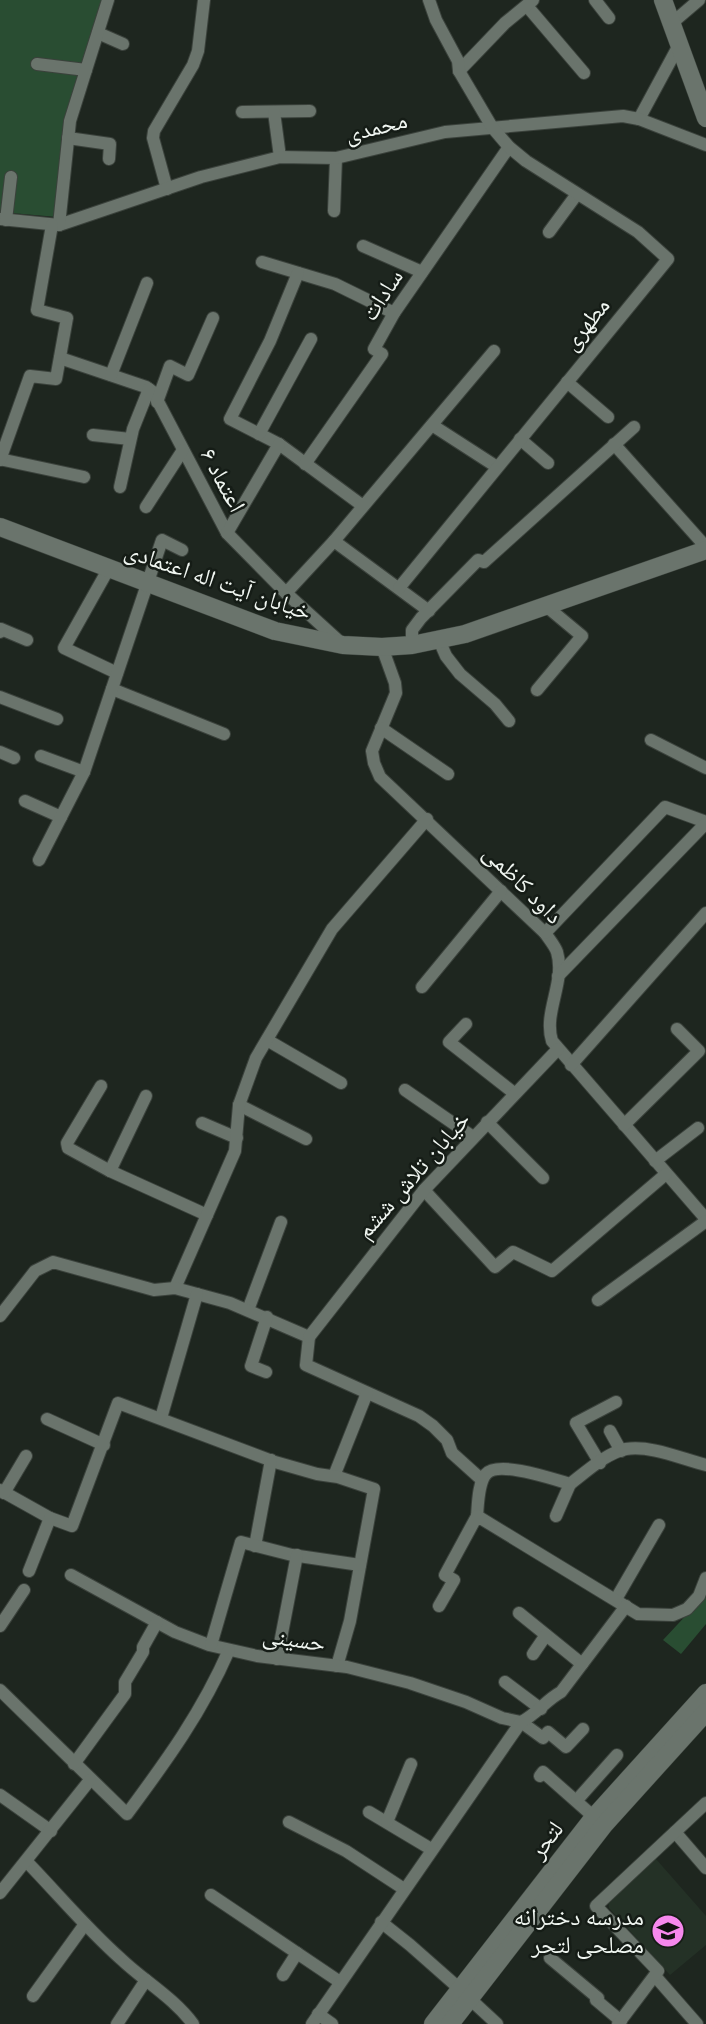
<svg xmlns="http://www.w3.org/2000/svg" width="706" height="2024" font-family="Cabin,'Noto Naskh Arabic',sans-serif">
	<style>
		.built { fill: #243126 }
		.green { fill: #294d32 }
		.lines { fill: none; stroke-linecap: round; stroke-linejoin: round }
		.street-casing { stroke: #3b423c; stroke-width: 14 }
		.secondary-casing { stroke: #3b423c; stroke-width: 19 }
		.street { stroke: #6a746c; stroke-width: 12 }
		.secondary { stroke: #6a746c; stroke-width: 18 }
		.labels { text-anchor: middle; stroke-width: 5; stroke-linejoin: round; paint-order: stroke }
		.street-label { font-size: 24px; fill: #f0f6f1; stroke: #151c16 }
		.poi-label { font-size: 24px; fill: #f0f6f1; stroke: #151c16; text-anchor: end }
	</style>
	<rect width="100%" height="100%" fill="#1e261f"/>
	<polygon class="built" points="656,1859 706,1916 706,1945 670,1975 609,1908 608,1900"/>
	<g class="green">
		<polygon points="0,0 104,0 81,70 57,217 0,212"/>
		<polygon points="706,1594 706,1624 681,1654 663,1640"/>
	</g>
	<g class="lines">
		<defs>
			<g id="street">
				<polyline points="595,0 609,18"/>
				<polyline points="527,6 584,73"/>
				<polyline points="672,23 699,0"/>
				<polyline points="98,33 123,44"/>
				<polyline points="37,64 86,70"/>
				<polyline points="459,71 505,23 533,0"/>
				<polyline points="242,112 310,111"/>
				<polyline points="274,112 280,157"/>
				<polyline points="639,119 679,45"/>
				<polyline points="68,138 110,144 109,159"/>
				<polyline points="167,189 153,138 154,131 193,65 198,51 204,0"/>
				<polyline points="334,211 336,158"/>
				<polyline points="0,219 59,225 201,177 280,157 336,158 445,132 623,116 639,119 706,145"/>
				<polyline points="6,220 11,177"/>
				<polyline points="59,225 70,121 108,0"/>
				<polyline points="549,232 577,194"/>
				<polyline points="363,246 422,272"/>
				<polyline points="262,262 335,284 394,313"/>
				<polyline points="298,273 270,341 230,419 279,444 363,506"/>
				<polyline points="60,358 146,387 153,392 227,533 286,593 341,643"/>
				<polyline points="111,375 147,283"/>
				<polyline points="567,382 608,417"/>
				<polyline points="157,402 170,366 188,375 213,318"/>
				<polyline points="432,425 497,467"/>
				<polyline points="259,434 311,339"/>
				<polyline points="93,435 130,439"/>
				<polyline points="520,439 548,463"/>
				<polyline points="614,444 706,547"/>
				<polyline points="0,459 84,477"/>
				<polyline points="0,460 30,376 56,379 67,318 37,310 52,225"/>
				<polyline points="305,464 382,354 374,349 394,313 509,147"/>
				<polyline points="120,487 133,429 149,389"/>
				<polyline points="146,507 183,450"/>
				<polyline points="227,533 279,444"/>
				<polyline points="334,541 429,611"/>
				<polyline points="109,568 64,648 117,673"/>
				<polyline points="399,588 668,259 638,232 526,161 509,147 492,127 459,71 458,61 436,20 429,0"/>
				<polyline points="286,593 334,541 494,351"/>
				<polyline points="0,632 1,629 27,640"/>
				<polyline points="439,640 446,656 460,674 495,704 509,721"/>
				<polyline points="412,645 412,630 421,618 478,560 484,562 634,427"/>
				<path d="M382,647L395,683L396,693L372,751L374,763L380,777L545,933C549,939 555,946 557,952C566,982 543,1012 552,1041L706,1219"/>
				<polyline points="112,689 224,734"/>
				<polyline points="537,690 582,636 546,606"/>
				<polyline points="0,697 57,719"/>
				<polyline points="381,728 448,774"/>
				<polyline points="651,740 706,768"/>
				<polyline points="0,752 14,758"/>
				<polyline points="41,756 84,772"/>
				<polyline points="25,801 61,817"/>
				<polyline points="39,860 84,772 162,540 182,550"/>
				<polyline points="545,933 665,807 706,822"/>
				<polyline points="558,976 706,823"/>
				<polyline points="422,987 501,891"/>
				<polyline points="466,1024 449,1042 514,1093"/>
				<polyline points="267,1040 341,1083"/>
				<polyline points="571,1065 706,913"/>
				<polyline points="101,1086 67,1143 68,1148 110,1171 207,1215"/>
				<polyline points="405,1090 473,1137"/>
				<polyline points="239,1105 306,1139"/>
				<polyline points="487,1122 543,1178"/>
				<polyline points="202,1123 237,1138"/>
				<polyline points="624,1125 699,1051 677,1029"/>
				<polyline points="655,1161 698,1128"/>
				<polyline points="110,1171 146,1096"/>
				<polyline points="424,1190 495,1267 513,1252 552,1271 666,1174"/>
				<polyline points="175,1288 235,1151 239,1105 256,1058 332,929 427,819"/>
				<polyline points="598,1300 706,1221"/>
				<polyline points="248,1310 281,1222"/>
				<polyline points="0,1316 35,1271 53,1262 154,1290 175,1288 230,1303 309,1337 306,1365 419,1416 433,1426 447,1440 452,1453 482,1480"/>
				<polyline points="309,1337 424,1190 558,1049"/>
				<polyline points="266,1372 251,1366 267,1317"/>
				<polyline points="161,1418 197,1294"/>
				<polyline points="47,1419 104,1445"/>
				<polyline points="610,1431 621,1451"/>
				<polyline points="600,1463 576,1423 616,1402"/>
				<polyline points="334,1476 367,1393"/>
				<polyline points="0,1490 50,1518 72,1526 118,1403 275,1462 317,1474 338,1477 374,1489 350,1621 337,1666"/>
				<polyline points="4,1493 26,1456"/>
				<path d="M477,1516C478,1505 478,1483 486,1474C498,1460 553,1479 570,1484C586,1472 606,1453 626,1449C651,1445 682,1459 706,1465"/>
				<polyline points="556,1516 570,1484"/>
				<polyline points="255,1546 271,1460"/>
				<polyline points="29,1571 50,1518"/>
				<polyline points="71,1575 175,1632 209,1645 257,1656 347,1667 410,1683 466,1702 502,1718 521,1722 543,1738 548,1732 566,1747 583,1729"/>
				<polyline points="616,1599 659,1525"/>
				<polyline points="439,1606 454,1580 445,1575 477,1516 638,1614 673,1615 687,1609 699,1596 706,1578"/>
				<polyline points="519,1613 582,1664"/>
				<polyline points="0,1626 24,1590"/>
				<polyline points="211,1645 241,1542 292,1555 360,1565"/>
				<polyline points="533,1654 546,1635"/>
				<polyline points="277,1659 297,1555"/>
				<polyline points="505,1682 541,1709"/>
				<path d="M0,1690L127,1814C167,1760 202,1712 229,1650"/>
				<polyline points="74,1764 125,1694 125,1682 143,1652 143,1647 157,1622"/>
				<polyline points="540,1776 543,1772 594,1817"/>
				<polyline points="0,1795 51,1831"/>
				<polyline points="577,1800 617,1755"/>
				<polyline points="369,1812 431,1849"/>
				<polyline points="289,1822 346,1851 404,1889"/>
				<polyline points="387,1822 411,1764"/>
				<polyline points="675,1832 706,1868"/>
				<path d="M27,1862C58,1894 87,1929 121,1959C144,1981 174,1998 193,2024"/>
				<polyline points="0,1893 90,1780"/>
				<polyline points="211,1895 340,1982"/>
				<polyline points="381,1922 410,1945 461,1990"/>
				<polyline points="550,1958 598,1998 596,2000 621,2021"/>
				<polyline points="283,1975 297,1953"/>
				<polyline points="655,1976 697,2024"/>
				<polyline points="33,1996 85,1924"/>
				<polyline points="470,1999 497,2024"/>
				<polyline points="318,2014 332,2024"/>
				<polyline points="117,2024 146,1980"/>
				<path d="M312,2024L521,1722C537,1714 546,1700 561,1692L626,1606"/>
				<polyline points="618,2024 658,1971 596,1906 706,1803"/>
			</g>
			<g id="secondary">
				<polyline points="663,0 706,118"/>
				<polyline points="0,527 275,631 343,645 382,647 412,645 465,634 706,550"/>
				<polyline points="433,2024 594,1817 706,1693"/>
				<polyline points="450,2024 604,1825 706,1712"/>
			</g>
		</defs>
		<use href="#street" class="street-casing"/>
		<use href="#secondary" class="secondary-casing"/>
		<use href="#street" class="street"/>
		<use href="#secondary" class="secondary"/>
	</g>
	<defs>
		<symbol id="school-disc" viewBox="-11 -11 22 22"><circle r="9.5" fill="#f688ed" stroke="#151c16"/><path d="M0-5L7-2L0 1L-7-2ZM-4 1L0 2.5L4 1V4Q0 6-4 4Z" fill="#111"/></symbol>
	</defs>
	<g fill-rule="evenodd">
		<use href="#school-disc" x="649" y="1912" width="38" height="38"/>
	</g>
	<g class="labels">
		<g class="street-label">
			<text transform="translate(376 127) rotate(-14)" y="8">محمدی</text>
			<text transform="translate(382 295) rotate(-57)" y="8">سادات</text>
			<text transform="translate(586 324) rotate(-51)" y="8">مطهری</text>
			<text transform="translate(223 480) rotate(62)" y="8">اعتماد ۶</text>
			<text transform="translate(218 581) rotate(19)" y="8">خیابان آیت اله اعتمادی</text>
			<text transform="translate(523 884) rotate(45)" y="8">داود کاظمی</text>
			<text transform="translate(413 1175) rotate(-49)" y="8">خیابان تلاش ششم</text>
			<text transform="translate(294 1639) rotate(8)" y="8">حسینی</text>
			<text transform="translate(546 1840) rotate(-53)" y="8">لتحر</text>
		</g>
		<g class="poi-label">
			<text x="644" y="1925">مدرسه دخترانه<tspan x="644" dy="28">مصلحی لتحر</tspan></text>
		</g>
	</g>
</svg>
